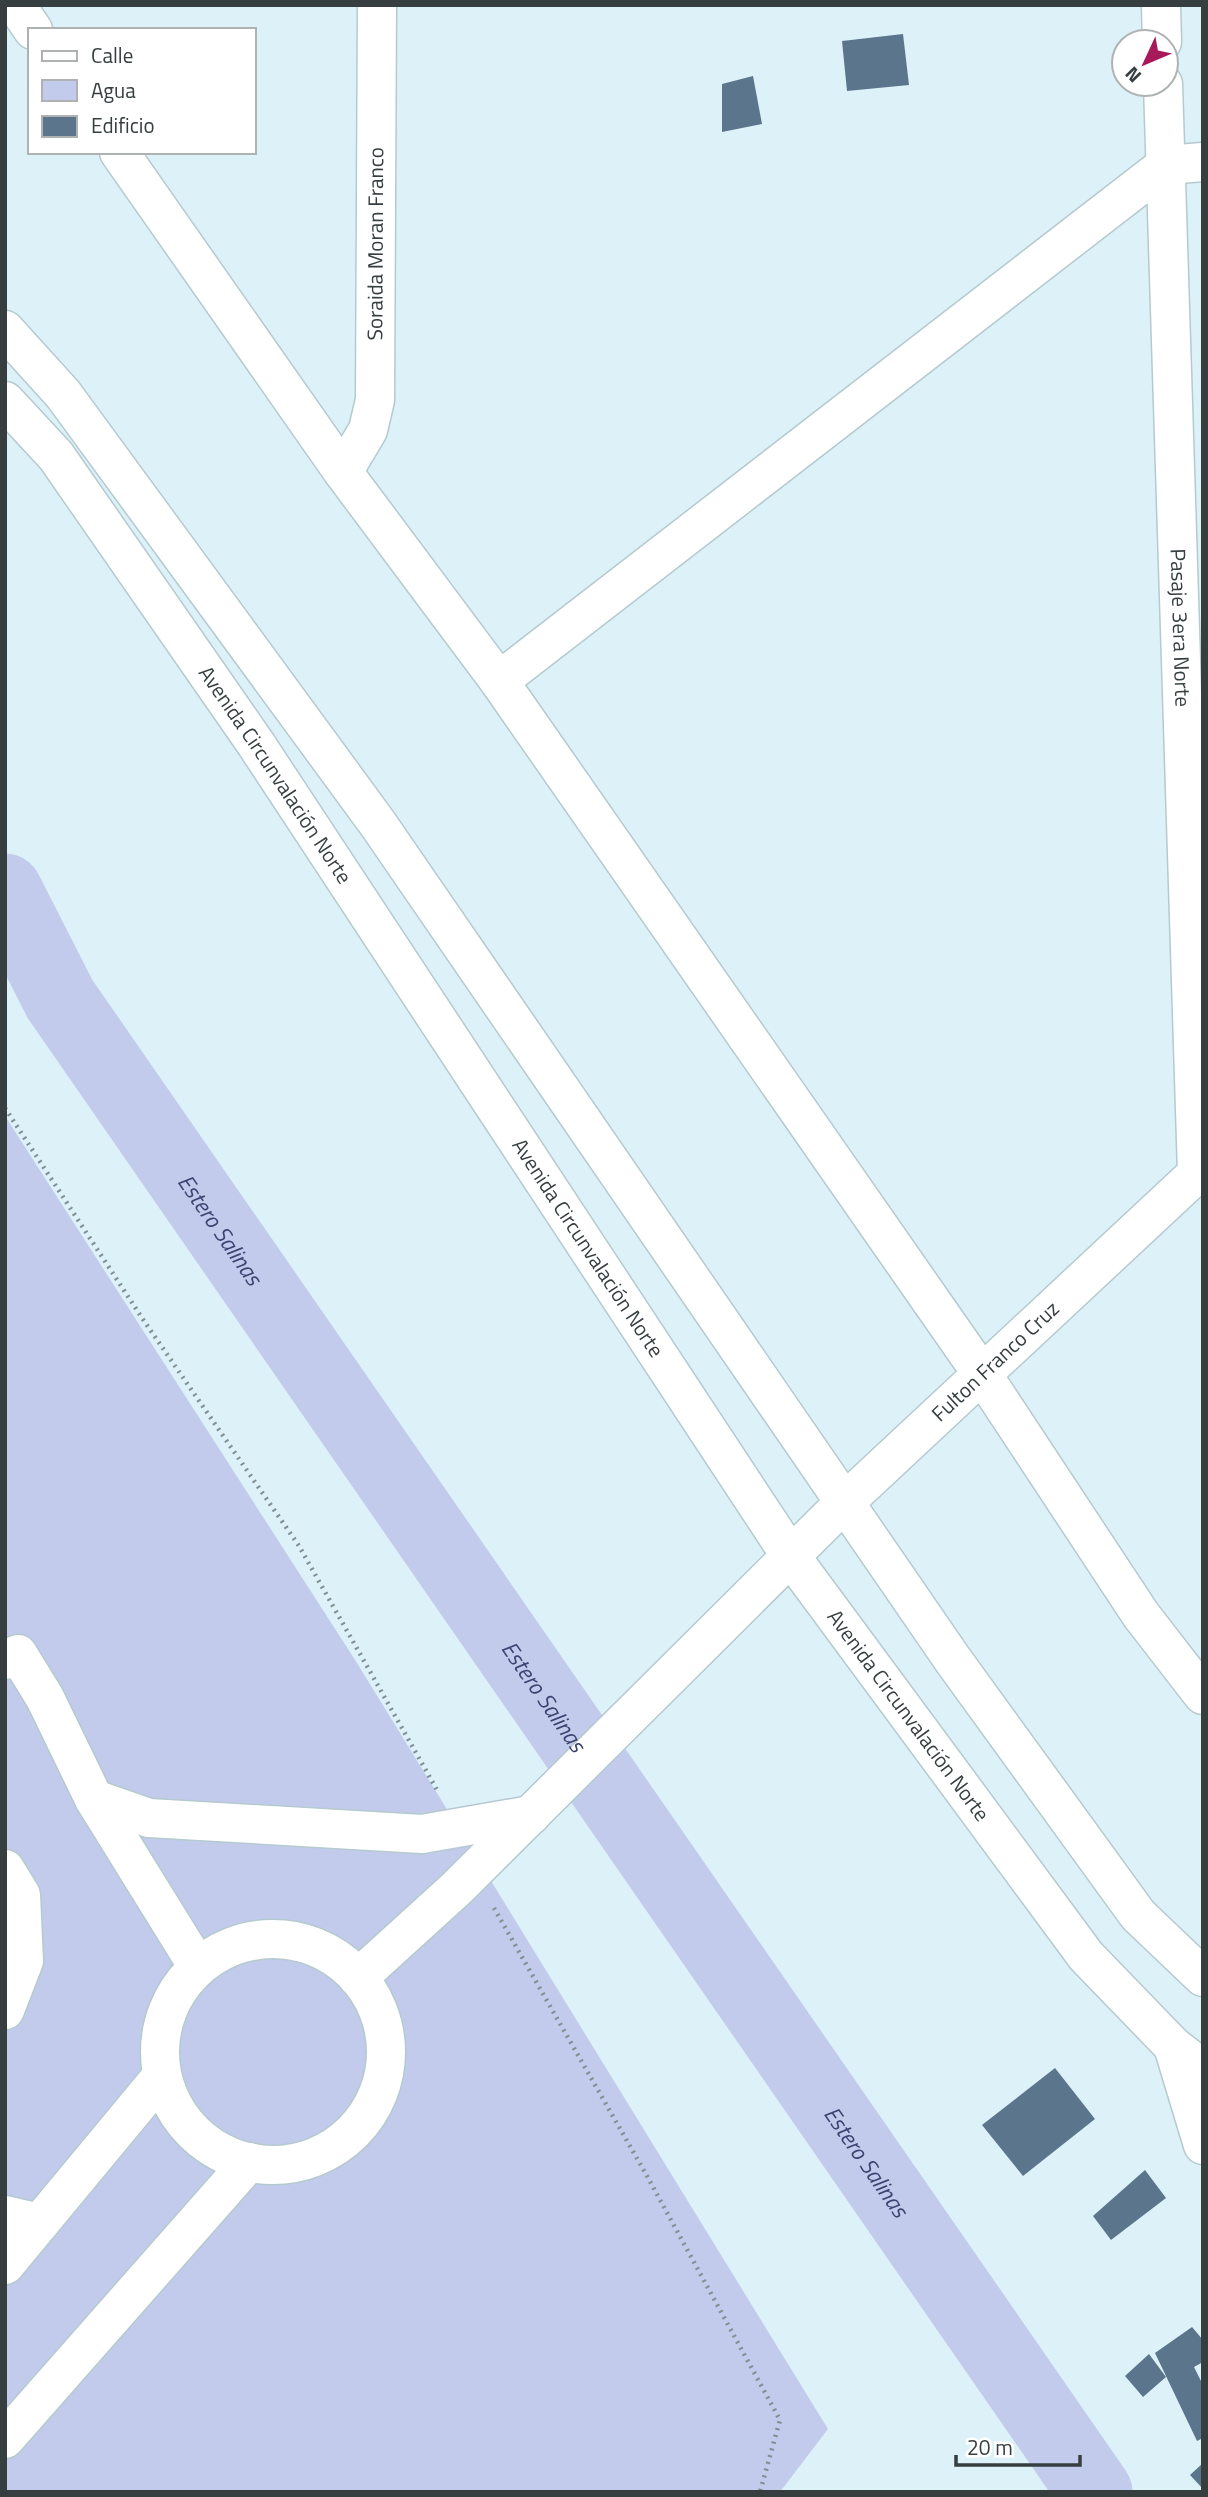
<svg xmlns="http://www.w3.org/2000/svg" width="1208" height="2497" font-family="'Titillium Web',sans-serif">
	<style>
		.water { fill: #c3cbed }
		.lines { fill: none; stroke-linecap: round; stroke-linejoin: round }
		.river { stroke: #c3cbed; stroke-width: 75 }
		.building { fill: #5b758d }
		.minor-casing { stroke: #b5cacf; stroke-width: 41 }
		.secondary-casing { stroke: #b5cacf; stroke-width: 41 }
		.path { stroke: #818f93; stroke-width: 4.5; stroke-dasharray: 2 5; stroke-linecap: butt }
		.minor { stroke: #fff; stroke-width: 38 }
		.secondary { stroke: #fff; stroke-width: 38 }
		.labels { text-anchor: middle; stroke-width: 7; stroke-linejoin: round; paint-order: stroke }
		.street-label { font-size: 21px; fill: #363e40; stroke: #fff }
		.water-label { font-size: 23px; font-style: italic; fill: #3c4472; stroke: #fff }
	</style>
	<rect width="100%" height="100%" fill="#ddf2f8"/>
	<polygon class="water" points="5,1116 357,1663 828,2429 780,2492 5,2492"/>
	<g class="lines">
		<path class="river" id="s1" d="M5,891L60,999L1095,2492"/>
	</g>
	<g class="building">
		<polygon points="903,34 909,85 847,91 842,41"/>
		<polygon points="753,76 762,124 722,132 722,84"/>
		<polygon points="1055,2068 1095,2119 1023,2176 982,2125"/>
		<polygon points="1145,2170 1166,2198 1111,2240 1093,2216"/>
		<polygon points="1192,2327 1203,2340 1203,2362 1194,2367 1203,2385 1203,2438 1197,2441 1155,2353"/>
		<polygon points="1149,2354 1166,2377 1143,2397 1125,2376"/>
		<polygon points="1203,2463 1203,2489 1190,2475"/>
	</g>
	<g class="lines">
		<defs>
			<g id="minor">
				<polyline points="16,5 33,30"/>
				<polyline points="1161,5 1162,42"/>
				<path id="s2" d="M1163,84L1197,1173"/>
				<polyline points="119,152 343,472 499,681 982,1374 1141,1615 1203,1695"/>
				<path id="s3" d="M343,472L368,430L375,400L377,5"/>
				<polyline points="499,681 1166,165 1203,162"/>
				<polyline points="5,1660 18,1654 45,1698 94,1799 198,1967"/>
				<polyline points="94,1799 149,1818 422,1834 531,1815"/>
				<polyline points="5,1869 21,1895 24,1961 5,2010"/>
				<circle cx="273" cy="2052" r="113"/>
				<path id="s4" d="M358,1978L457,1888L846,1501L1203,1168"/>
				<polyline points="1173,2046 1203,2145"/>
				<polyline points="5,2215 40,2223"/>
				<polyline points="5,2265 160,2078"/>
				<polyline points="5,2439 249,2162"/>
			</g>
			<g id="secondary">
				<polyline points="5,330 63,394 378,824 953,1660 1138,1915 1203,1977"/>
				<path id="s5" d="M5,401L56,456L256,744L792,1558L1086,1956L1173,2046L1203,2069"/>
			</g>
		</defs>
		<use href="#minor" class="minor-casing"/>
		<use href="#secondary" class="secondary-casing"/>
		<g class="path">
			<polyline points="5,1108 142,1318 299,1546 437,1790"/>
			<polyline points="494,1908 647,2176 780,2420 760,2492"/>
		</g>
		<use href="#minor" class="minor"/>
		<use href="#secondary" class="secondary"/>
	</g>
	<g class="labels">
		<g class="street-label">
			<text dy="7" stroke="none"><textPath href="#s3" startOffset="236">Soraida Moran Franco</textPath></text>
			<text dy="7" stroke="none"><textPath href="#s2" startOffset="544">Pasaje 3era Norte</textPath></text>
			<text dy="7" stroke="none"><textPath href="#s5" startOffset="462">Avenida Circunvalación Norte</textPath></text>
			<text dy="7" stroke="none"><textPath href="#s5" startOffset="1029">Avenida Circunvalación Norte</textPath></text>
			<text dy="7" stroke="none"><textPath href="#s4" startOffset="887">Fulton Franco Cruz</textPath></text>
			<text dy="7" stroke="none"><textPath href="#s5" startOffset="1596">Avenida Circunvalación Norte</textPath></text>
		</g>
		<g class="water-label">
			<text dy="8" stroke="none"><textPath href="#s1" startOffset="402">Estero Salinas</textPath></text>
			<text dy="8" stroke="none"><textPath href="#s1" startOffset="970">Estero Salinas</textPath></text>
			<text dy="8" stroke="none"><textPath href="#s1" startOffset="1536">Estero Salinas</textPath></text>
		</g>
	</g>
	<rect width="1208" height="2497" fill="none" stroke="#363e40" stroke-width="14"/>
	<rect x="28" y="28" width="228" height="126" fill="#ffffff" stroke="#afb2b3" stroke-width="2"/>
	<rect x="42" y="51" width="35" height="10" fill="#ffffff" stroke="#afb2b3" stroke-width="2"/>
	<text x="91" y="63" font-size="21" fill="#363e40">Calle</text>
	<rect x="42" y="80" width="35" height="21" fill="#c3cbed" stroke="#afb2b3" stroke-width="2"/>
	<text x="91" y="98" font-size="21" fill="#363e40">Agua</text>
	<rect x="42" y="116" width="35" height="21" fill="#5b758d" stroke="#afb2b3" stroke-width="2"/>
	<text x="91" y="133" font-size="21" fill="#363e40">Edificio</text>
	<g transform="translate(1145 63) rotate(226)"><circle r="33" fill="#ffffff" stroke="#afb2b3" stroke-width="2"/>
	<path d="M0-5L12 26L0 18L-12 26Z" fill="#a71959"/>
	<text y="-10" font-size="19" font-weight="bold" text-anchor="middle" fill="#363e40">N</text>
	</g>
	<path d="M956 2455v10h124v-10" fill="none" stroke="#363e40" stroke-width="3.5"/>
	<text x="967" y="2455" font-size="21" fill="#363e40" stroke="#ffffff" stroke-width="5" paint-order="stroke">20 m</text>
</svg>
